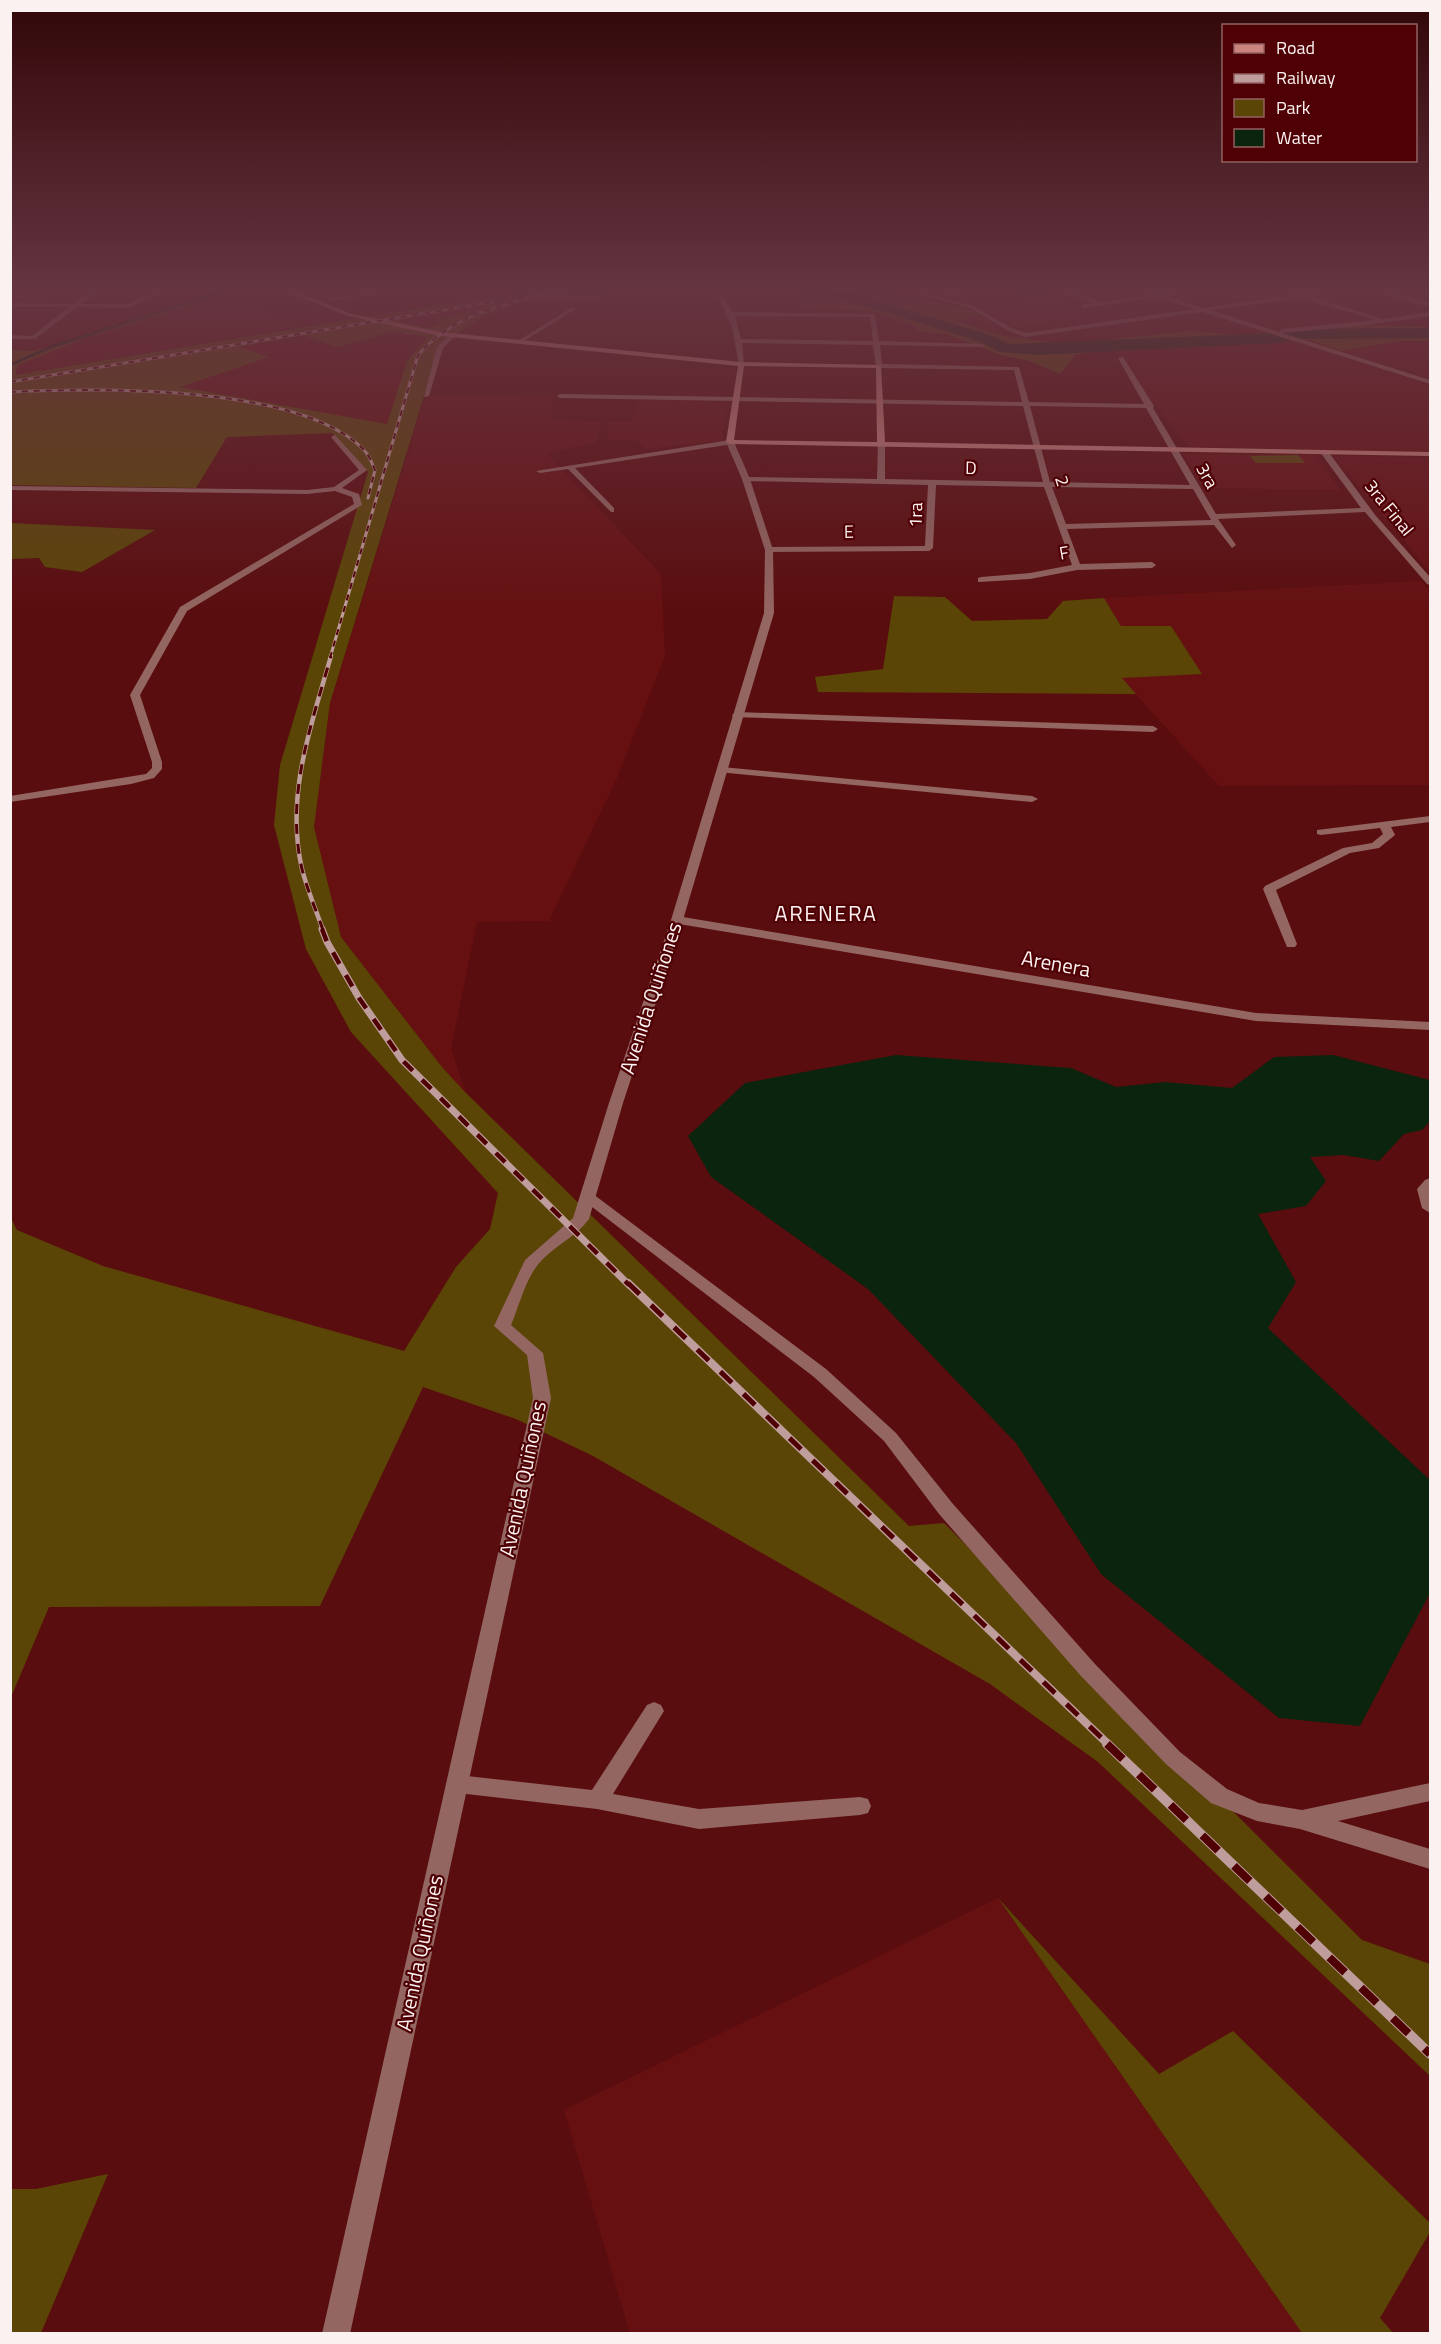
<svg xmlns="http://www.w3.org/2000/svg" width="1441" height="2344" font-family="'Titillium Web',sans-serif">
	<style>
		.built { fill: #661011 }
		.green { fill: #5b4506; fill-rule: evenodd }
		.water { fill: #0a240d }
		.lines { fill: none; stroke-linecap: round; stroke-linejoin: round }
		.stream { stroke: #0a240d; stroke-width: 3 }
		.river { fill: #0a240d; fill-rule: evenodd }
		.minor { fill: #936661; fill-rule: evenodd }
		.tertiary { fill: #936661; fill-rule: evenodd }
		.secondary { fill: #cb847d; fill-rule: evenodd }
		.rail-far4-casing { stroke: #c09d9d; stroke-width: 3 }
		.rail-far3-casing { stroke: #c09d9d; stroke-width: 4.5 }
		.rail-far2-casing { stroke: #c09d9d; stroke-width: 7 }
		.rail-far1-casing { stroke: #c09d9d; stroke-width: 8 }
		.rail-casing { stroke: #c09d9d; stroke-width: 10 }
		.rail-far4 { stroke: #4e0004; stroke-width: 2; stroke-dasharray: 6; stroke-linecap: butt }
		.rail-far3 { stroke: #4e0004; stroke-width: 3; stroke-dasharray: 10; stroke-linecap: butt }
		.rail-far2 { stroke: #4e0004; stroke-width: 4.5; stroke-dasharray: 13; stroke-linecap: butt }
		.rail-far1 { stroke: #4e0004; stroke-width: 5; stroke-dasharray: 16; stroke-linecap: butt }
		.rail { stroke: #4e0004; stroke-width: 8; stroke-dasharray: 22; stroke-linecap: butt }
		.labels { text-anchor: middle; stroke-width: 4.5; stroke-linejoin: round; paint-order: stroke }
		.far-street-label { font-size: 18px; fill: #fbf1f0; stroke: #4e0004 }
		.street-label { font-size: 21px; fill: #fbf1f0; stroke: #4e0004 }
		.neighbourhood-label { font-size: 22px; letter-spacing: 1.5px; fill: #fbf1f0; stroke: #4e0004 }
	</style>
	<rect width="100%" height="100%" fill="#5a0d0e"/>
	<g class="built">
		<polygon points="1043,288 1098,316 1014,327 961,295"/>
		<polygon points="228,294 298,327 14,375 17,365 83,339"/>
		<polygon points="481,305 489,308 435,320 443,323 430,328 393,320"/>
		<polygon points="391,332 429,337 407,361 387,424 179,387 268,357 236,347 303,335 337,347"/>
		<polygon points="1399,341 1430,341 1430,378 1342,351"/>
		<polygon points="1295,342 1430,385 1430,452 1189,447 1110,348 1202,343"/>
		<polygon points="553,394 552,420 601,422 596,443 546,453 661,574 665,656 617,778 549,921 477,922 451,1048 465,1092 442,1067 341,937 314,827 330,703 426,396"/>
		<polygon points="639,400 727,402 722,441 644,449 637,439 607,440 609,422 632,422"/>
		<polygon points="1183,454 1316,455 1340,490 1204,488"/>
		<polygon points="1334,456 1430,458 1430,573 1416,555"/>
		<polygon points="1422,581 1430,592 1430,785 1219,786 1121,678 1201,673 1171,627 1121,626 1104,598"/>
		<polygon points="998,1898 1302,2333 630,2333 564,2110"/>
	</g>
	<g class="green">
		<path d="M554,286H612L600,301C578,301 553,298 530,301C497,306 465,327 439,347L330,703L314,827L341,937L442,1067L465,1092L909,1526L944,1523L1362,1940L1430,1964V2076L1098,1762L990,1684L593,1456L516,1419L423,1387L320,1606L49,1607L11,1697V1218L17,1230L103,1266L404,1351L456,1267L490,1229L498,1193L351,1032L306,949L274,825L280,765L368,472L332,433L227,437L196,488L11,485V350L35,351L222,291L228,294L83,339L18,365L15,375ZM481,305L488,307L433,320L442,323L430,328L395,321ZM391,332L428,337L407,361L387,424L180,387L269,357L238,347L303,335L337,347Z"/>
		<polygon points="772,286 872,286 977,312 978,316 956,321 1003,336 1065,344 1189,331 1238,335 1373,325 1430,327 1430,341 1399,341 1342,351 1309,340 1110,348 1075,355 1060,374 1030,361 1001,355 946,334 920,332 916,326 873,312 802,305 798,293"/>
		<polygon points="1042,288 1066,301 1031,303 1008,290"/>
		<polygon points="1298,455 1305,463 1256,463 1250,456"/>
		<polygon points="11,523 155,530 82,572 45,567 39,558 11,559"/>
		<polygon points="894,596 945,597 972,621 1047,619 1063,601 1104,598 1121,626 1171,626 1202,674 1122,678 1136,694 818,692 815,677 883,669"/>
		<polygon points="998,1898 1159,2074 1233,2031 1430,2223 1430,2232 1380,2318 1393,2333 1302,2333"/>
		<polygon points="108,2174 41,2333 11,2333 11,2189 36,2189"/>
	</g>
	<polygon class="water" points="896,1055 1071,1068 1116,1087 1165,1082 1232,1088 1274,1057 1333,1055 1430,1080 1430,1121 1422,1130 1404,1134 1379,1161 1344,1155 1310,1157 1326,1181 1306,1206 1258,1214 1296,1282 1268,1328 1430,1480 1430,1593 1360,1726 1279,1718 1101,1574 1016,1443 868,1289 711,1177 688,1136 745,1083"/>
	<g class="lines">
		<polyline class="stream" points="10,365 51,347 227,290 216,286"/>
		<polygon class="river" points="808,286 830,286 990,335 1009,344 1279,333 1298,329 1430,328 1430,338 1298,339 1279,343 1038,355 1000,352 978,341 810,289"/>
		<g class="minor">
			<polygon points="97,286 104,286 81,304 128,304 167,286 174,286 129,308 77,307 35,339 10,339 10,335 32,336 69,307 10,307 10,303 74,304"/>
			<polygon points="410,286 425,286 330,301 327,299"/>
			<path d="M885,286H895L974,306L1011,328L1026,333L1195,309L1158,297L1083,308L1081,305L1094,303L1046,286L1065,290L1097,286L1071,291L1101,302L1151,295L1125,286H1134L1159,294L1232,286L1166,296L1203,308L1293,295L1265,286H1274L1301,294L1373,286L1430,303V307L1365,288L1309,296L1383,319L1430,312V316L1360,326L1282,333L1430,380V384L1202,312L1025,337L1007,330L970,308ZM1301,298L1376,320L1281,329L1279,332L1211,310Z"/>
			<polygon points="1001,286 1019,286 942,296 939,294"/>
			<path d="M716,292H720L733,312L875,314L879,341L984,344L982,347L880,345L882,364L1019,367L1029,402L1144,404L1118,358L1123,357L1154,406L1153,408L1216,514L1361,508L1320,452L1327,450L1376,516L1430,577V585L1427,584L1365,512L1218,519L1236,545L1232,548L1214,525L1067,529L1080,564L1152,562L1156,565L1152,568L1077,570L1030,579L978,582V578L981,577L1030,573L1072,565L1044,487L936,485L933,548L929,551L766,552L765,550L769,547L925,546L928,485L746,481L742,479L746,477L877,479L878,442L885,444V479L1043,482L1023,406L560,398L557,396L560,394L1022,402L1014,370L879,368L876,366L873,345L742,343L744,364L739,365L732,327ZM735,316L870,317L873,341L741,339ZM1030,406L1146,408L1190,485L1050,482ZM1052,487L1193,489L1211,520L1066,524Z"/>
			<polygon points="571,308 576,309 521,343 516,342"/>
			<polygon points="451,334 456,335 443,348 429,396 424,397 437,347"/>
			<polygon points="335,435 367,470 342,488 359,494 362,505 187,611 140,695 162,762 162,769 154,778 131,784 10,802 10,796 146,774 152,768 152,762 130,695 180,607 354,504 352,497 335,491 307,494 10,490 10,486 307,490 334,487 359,470 331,437"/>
			<polygon points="730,440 733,444 575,468 614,508 614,512 611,512 568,469 540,473 536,471"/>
			<polygon points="737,712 1153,726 1158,729 1153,732 733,717 732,715"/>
			<polygon points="722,767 1032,796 1038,799 1032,802 718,772 717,770"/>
			<polygon points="1430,816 1430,822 1391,827 1395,835 1379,848 1350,853 1276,890 1297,944 1295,947 1287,947 1263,889 1265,886 1343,848 1372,843 1383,834 1380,828 1321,835 1317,834 1317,830"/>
			<polygon points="677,916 1256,1013 1430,1022 1430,1030 1256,1021 673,923 671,920"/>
			<polygon points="1430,1178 1430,1213 1422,1208 1417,1189 1425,1180"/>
			<polygon points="588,1192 593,1194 826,1369 896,1433 953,1504 1095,1664 1180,1752 1227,1789 1259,1803 1302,1810 1430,1783 1430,1801 1338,1821 1430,1849 1430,1869 1300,1829 1257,1821 1211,1803 1166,1764 1081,1676 939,1514 884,1441 814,1377 583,1200 580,1197"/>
			<polygon points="654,1702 661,1705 664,1711 613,1794 699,1809 860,1797 868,1799 871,1806 868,1813 860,1815 699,1829 597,1809 458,1793 450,1791 447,1784 450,1777 458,1775 592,1790 647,1705"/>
		</g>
		<path class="tertiary" d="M730,440L734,442L750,479L773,550L774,613L683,920L623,1103L589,1219C576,1237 557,1244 542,1260C526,1276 520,1304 511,1325L543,1353L551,1398L350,2334H322L533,1398L527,1355L494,1326L525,1260L573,1218L609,1103L671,920L764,613L765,550L742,479L726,442Z"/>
		<path class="secondary" d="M273,286H281L352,314L441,332L741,362L881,365L885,442L1430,452V456L730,444L726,442L738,366L441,336L348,316ZM744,366L876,368L877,442L734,440Z"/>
		<defs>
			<g id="rail-far4">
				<polyline points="546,293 583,286"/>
				<polyline points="10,382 499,301"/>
				<path d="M10,392C98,388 300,384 364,450C369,455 372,463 375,470L368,498"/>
				<path d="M330,658L418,355C452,315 505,304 554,291"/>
			</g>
			<path id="rail-far3" d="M323,930C316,910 307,889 302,869C285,795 311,726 331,656"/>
			<polyline id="rail-far2" points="322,929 327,942 359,998 402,1060 629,1285"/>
			<polyline id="rail-far1" points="628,1283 1109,1745"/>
			<polyline id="rail" points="1107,1744 1430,2054"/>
		</defs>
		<use href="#rail-far4" class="rail-far4-casing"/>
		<use href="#rail-far3" class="rail-far3-casing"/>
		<use href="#rail-far2" class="rail-far2-casing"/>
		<use href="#rail-far1" class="rail-far1-casing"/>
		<use href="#rail" class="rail-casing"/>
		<use href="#rail-far4" class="rail-far4"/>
		<use href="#rail-far3" class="rail-far3"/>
		<use href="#rail-far2" class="rail-far2"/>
		<use href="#rail-far1" class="rail-far1"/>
		<use href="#rail" class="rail"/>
	</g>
	<linearGradient id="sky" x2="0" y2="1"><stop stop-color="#320708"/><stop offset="0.47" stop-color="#653541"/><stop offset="1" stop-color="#653541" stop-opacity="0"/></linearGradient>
	<rect width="1441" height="614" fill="url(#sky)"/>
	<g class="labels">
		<g class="far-street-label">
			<text transform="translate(971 468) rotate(1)" y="6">D</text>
			<text transform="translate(1207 476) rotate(61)" y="6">3ra</text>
			<text transform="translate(1062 481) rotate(72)" y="6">2</text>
			<text transform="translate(1389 508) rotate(51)" y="6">3ra Final</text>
			<text transform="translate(916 515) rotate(-88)" y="6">1ra</text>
			<text transform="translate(849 532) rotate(-1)" y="6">E</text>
			<text transform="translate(1064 553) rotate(-10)" y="6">F</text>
		</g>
		<g class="street-label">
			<text transform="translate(1056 964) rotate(10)" y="7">Arenera</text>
			<text transform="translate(651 998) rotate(-72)" y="7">Avenida Quiñones</text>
			<text transform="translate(523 1479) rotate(-78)" y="7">Avenida Quiñones</text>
			<text transform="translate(420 1953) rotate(-78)" y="7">Avenida Quiñones</text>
		</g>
		<g class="neighbourhood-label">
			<text x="826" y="921">ARENERA</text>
		</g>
	</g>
	<rect width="1441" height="2344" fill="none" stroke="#fbf1f0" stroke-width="24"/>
	<rect x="1222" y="24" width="195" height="138" fill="#4e0004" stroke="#936062" stroke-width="1.5"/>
	<rect x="1234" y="44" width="30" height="9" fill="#cb847d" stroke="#936062" stroke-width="1.5"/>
	<text x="1276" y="54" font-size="18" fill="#fbf1f0">Road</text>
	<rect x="1234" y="74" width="30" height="9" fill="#c09d9d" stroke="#936062" stroke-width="1.5"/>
	<text x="1276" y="84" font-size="18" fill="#fbf1f0">Railway</text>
	<rect x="1234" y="99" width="30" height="18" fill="#5b4506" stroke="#936062" stroke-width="1.5"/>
	<text x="1276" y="114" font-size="18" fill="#fbf1f0">Park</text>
	<rect x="1234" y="129" width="30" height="18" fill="#0a240d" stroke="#936062" stroke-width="1.5"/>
	<text x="1276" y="144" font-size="18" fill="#fbf1f0">Water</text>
</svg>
